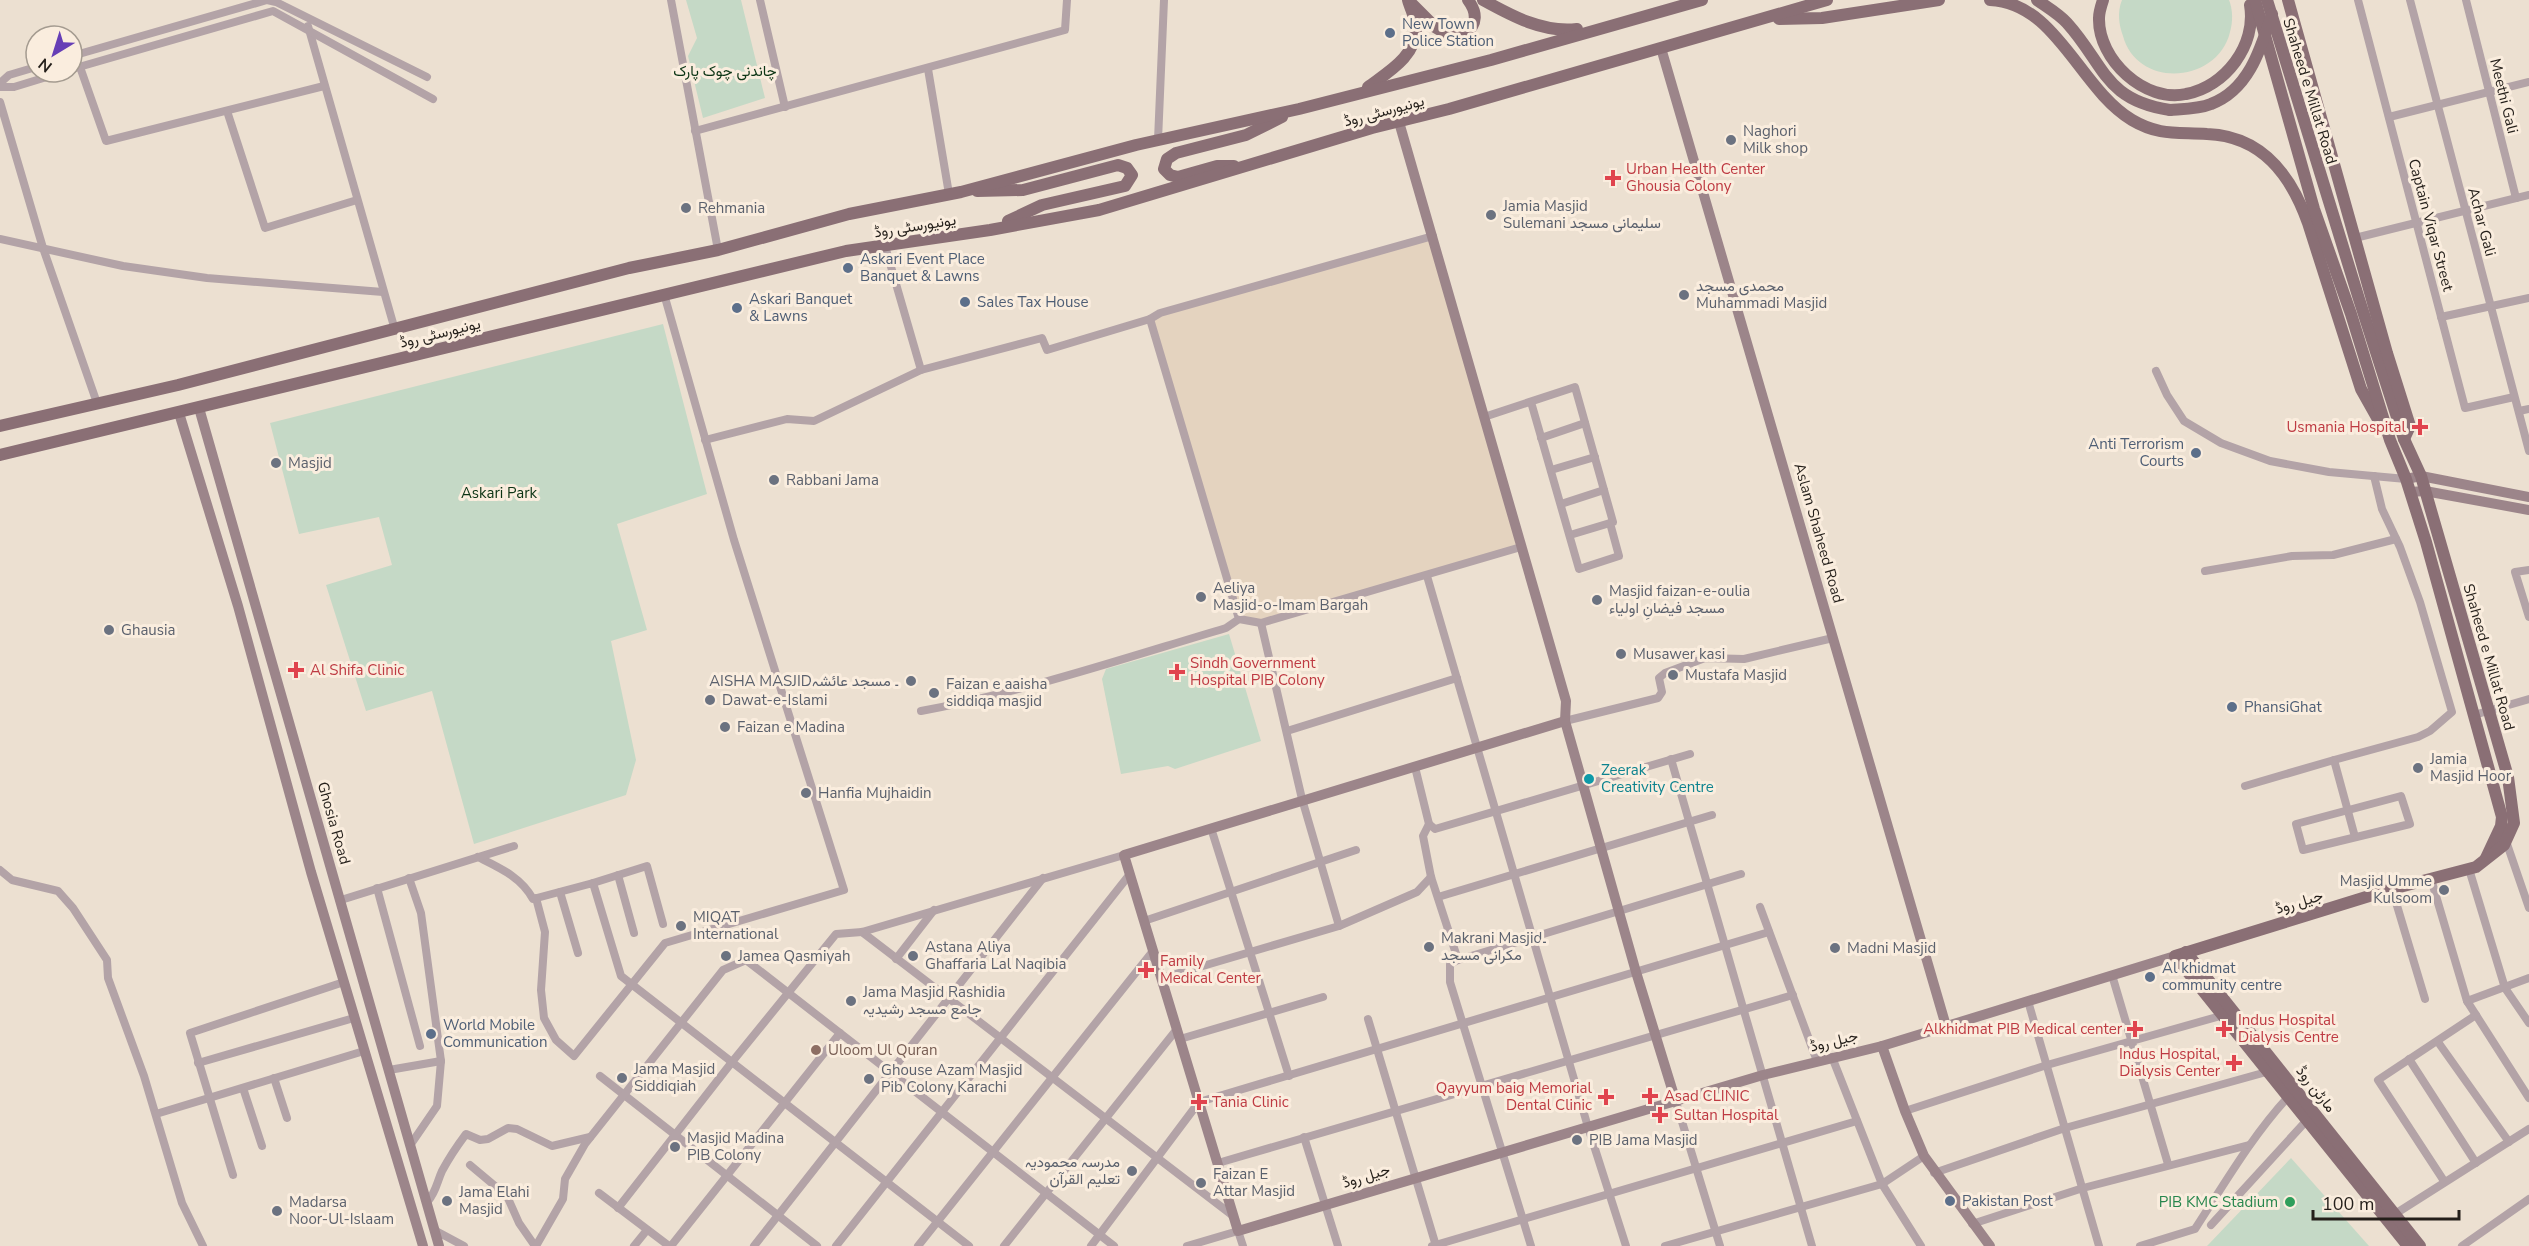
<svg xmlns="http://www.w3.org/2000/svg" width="2529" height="1246" font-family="'Nunito Sans',Vazirmatn,sans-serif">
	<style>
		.built { fill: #e4d3bf }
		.green { fill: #c5d9c6 }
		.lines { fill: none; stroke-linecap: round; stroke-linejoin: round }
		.street { stroke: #b3a3a7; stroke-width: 8 }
		.secondary { stroke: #9c858a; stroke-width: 10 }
		.primary { stroke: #8a6f75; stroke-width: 12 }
		.primary-bridge { stroke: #8a6f75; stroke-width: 12 }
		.service-dot { fill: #5c6f8a; stroke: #faedde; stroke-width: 2 }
		.worship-dot { fill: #6b7280; stroke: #faedde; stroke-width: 2 }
		.health-dot { fill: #e0444e; stroke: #faedde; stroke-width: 2 }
		.culture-dot { fill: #0f9aa8; stroke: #faedde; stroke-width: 2 }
		.education-dot { fill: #8d6e63; stroke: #faedde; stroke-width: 2 }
		.leisure-dot { fill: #2e9e5b; stroke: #faedde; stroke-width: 2 }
		.labels { text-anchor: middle; stroke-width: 6; stroke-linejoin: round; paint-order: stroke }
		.service-label { font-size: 15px; fill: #4e5e75; stroke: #faedde; text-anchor: start }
		.park-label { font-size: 15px; fill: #0b3414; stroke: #faedde }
		.street-label { font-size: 15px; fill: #241f1a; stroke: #faedde }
		.worship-label { font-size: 15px; fill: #5b616d; stroke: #faedde; text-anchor: start }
		.health-label { font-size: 15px; fill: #be3a42; stroke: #faedde; text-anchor: start }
		.culture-label { font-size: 15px; fill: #0d838f; stroke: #faedde; text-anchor: start }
		.education-label { font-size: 15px; fill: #785e54; stroke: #faedde; text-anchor: start }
		.leisure-label { font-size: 15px; fill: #27864d; stroke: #faedde; text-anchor: end }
	</style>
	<rect width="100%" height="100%" fill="#ece0d1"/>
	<polygon class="built" points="1433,236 1521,547 1261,623 1239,619 1150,319"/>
	<g class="green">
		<polygon points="686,0 741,0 765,98 703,118 688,56 697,38"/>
		<path d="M2122,0H2229C2233,10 2233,22 2230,32C2218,83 2138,90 2123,36C2119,25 2117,12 2122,0Z"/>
		<polygon points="663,324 707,494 617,524 647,630 611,641 636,760 626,795 474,844 432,691 366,711 326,585 392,565 379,517 299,534 270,423"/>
		<polygon points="1229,634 1261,741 1175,769 1168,766 1121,774 1102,679 1106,669"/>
		<polygon points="2291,1158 2369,1246 2207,1246"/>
	</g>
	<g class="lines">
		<g class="street">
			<polyline points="671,0 718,250"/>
			<polyline points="760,0 785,107"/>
			<polyline points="2358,0 2465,408 2514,397"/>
			<polyline points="2410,0 2529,451"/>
			<polyline points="2466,0 2516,198"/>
			<polyline points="308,26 395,330"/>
			<polyline points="72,56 267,0 276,2 427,77"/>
			<polyline points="80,67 106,141 324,86"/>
			<polyline points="72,69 273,11 433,99"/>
			<polyline points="928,69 949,194"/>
			<polyline points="0,83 9,75 36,67"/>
			<polyline points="0,87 14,87 63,72"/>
			<polyline points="0,102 43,248 97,403"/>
			<polyline points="227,111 265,228 357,200"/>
			<polyline points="2389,117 2529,82"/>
			<polyline points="695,131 1065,30 1067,0"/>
			<polyline points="1158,140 1164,0"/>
			<polyline points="2355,238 2529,195"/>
			<polyline points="0,239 123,266 207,278 383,292"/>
			<polyline points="885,246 921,370"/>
			<polyline points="2441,317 2529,298"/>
			<polyline points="1150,319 1160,313 1433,236"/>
			<polyline points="2156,371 2167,395 2184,421 2221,443 2270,461 2329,472 2406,479"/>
			<polyline points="2519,411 2529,409"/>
			<polyline points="1484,417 1575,387 1613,522 1610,523 1619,556 1579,569 1531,402"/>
			<polyline points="1541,438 1585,423"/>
			<path d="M705,440L787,419L814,421L921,370L1042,338L1047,350L1150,319L1239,619L1226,628C1125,658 1024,692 921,711"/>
			<polyline points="1551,470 1595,457"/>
			<polyline points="1561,504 1604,490"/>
			<polyline points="1570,535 1610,523"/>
			<polyline points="2529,570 2515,572 2529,617"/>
			<polyline points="2205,571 2292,556 2333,555 2396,539"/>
			<polyline points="1427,576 1588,1127 1626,1246"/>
			<polyline points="1239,619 1261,623 1521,547"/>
			<polyline points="1261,623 1302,799 1339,926"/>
			<polyline points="2474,715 2529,699"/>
			<polyline points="1565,721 1658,698 1662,692 1659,678 1665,673 1705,658 1744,659 1833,638"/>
			<polyline points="1287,731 1457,678"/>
			<polyline points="1671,759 1812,1246"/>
			<polyline points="2334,760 2418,737 2430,731 2452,712 2420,602 2400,547 2382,509 2374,476"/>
			<polyline points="1415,767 1429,824 1423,836 1431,877 1458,960 1450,964 1450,982 1531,1246"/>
			<polyline points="2245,786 2334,760 2355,837"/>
			<polygon points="2401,796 2410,824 2303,850 2296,824"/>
			<polyline points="1429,824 1435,829 1690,754"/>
			<polyline points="1211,828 1289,1076"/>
			<polyline points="2506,841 2529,908"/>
			<path d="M478,857C500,868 521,877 533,899L593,883L621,976L969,1246"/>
			<polyline points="2469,869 2505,988 2529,1023"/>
			<polyline points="0,870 12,880 58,891 73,908 107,960 108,978 144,1076 182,1203 203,1246"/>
			<polyline points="618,875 634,933"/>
			<polyline points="409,878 421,913 441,1061 437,1106 411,1144"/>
			<polyline points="2431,879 2467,1001 2529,1098"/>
			<polyline points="593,883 647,866 663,924"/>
			<polyline points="377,888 420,1046"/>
			<polyline points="2392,889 2425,999"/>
			<polyline points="560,892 578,953"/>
			<polyline points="1438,897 1712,815"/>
			<polyline points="536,898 545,932 541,990 544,1018 556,1040 574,1056 665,943 844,890 734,540 664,294"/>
			<polyline points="341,900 514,846"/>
			<polyline points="1760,907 1817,1061"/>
			<polyline points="1144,921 1356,850"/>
			<polyline points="862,932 1232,1215"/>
			<polyline points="896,959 934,910"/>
			<polyline points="1458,960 1741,874"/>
			<polyline points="2112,975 2168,1164"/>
			<polyline points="1162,978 1339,926 1417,892 1431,877"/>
			<polyline points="2028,1001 2099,1246"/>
			<polyline points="2467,1001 2529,978"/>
			<polyline points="1368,1019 1436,1246"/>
			<polyline points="1180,1039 1323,997"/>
			<polyline points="2438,1042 2509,1142"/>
			<polyline points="1832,1057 1882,1184 1921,1246"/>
			<polyline points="2409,1059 2476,1163"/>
			<polyline points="198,1063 354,1018"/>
			<polyline points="389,1070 441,1061"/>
			<polyline points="600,1076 817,1246"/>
			<polyline points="274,1078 287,1118"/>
			<polyline points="243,1088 262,1146"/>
			<polyline points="1676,1102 1720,1246"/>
			<polyline points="1905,1111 2047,1065 2224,1015"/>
			<polyline points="156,1114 364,1051"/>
			<polyline points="1304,1137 1338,1246"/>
			<polyline points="1218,1163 1793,995"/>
			<polyline points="470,1165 507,1196 519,1223 535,1246"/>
			<polyline points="1934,1173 2065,1128 2270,1071"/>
			<polyline points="233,1175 190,1033 344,982"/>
			<polyline points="2444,1181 2378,1080 2476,1015"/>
			<polyline points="599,1193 669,1246"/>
			<path d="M428,1201C436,1192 437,1182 442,1171C449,1158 457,1146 466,1134L480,1140L488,1139L508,1128L517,1129L552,1146L590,1137"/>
			<polyline points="618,1208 732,1062 836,934 862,932 1124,855"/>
			<polyline points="2395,1214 2529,1129"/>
			<polyline points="1972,1224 2083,1188 2249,1145"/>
			<polyline points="2211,1225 2308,1119"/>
			<polyline points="436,1231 464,1246"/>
			<polyline points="536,1246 563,1199 565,1179 585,1144 723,970 746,960 1114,1246"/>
			<polyline points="634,1246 647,1230"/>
			<polyline points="671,1246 840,1033"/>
			<polyline points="754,1246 1043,878"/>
			<polyline points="836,1246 1130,874"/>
			<polyline points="918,1246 1153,951"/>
			<polyline points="1004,1246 1177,1029"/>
			<polyline points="1091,1246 1199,1102 1769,932"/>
			<polyline points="1187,1246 1238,1231 1243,1246"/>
			<polyline points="1432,1246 1857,1121"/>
			<polyline points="1665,1246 1882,1184 1924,1156"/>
			<path d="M2140,1246L2195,1229C2225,1183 2252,1136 2289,1096"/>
			<polyline points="2462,1246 2529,1199"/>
		</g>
		<g class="secondary">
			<polyline points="1661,48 1946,1026"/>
			<polyline points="1399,122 1566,701 1565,721 1636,972 1676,1102"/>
			<polyline points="199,408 439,1246"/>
			<polyline points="179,413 238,606 311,872 423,1246"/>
			<polyline points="2406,479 2421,476 2529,497"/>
			<polyline points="2410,492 2425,491 2529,510"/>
			<polyline points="1565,721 1124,855 1238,1231 1763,1075 1882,1046 2175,956"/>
			<polyline points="1882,1046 1905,1111 1924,1156 1990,1246"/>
		</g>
		<g class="primary">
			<path d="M1483,0C1512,16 1543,33 1577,29"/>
			<path d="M1990,0C2057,3 2079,88 2132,120C2159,136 2177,132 2207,134C2262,136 2291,175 2308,223L2361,389L2379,421"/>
			<path d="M2037,0C2047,7 2059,14 2067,23C2105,65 2104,100 2170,110"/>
			<path d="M2103,0C2101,6 2099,12 2099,18C2098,60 2145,103 2186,94C2225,87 2257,45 2250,5"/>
			<polyline points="2255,0 2314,209 2351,314 2390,440 2406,479 2426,542 2502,817 2501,826 2486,858"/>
			<polyline points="2267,0 2359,299 2404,439 2421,476 2508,777 2514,823 2504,845 2476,867 2392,889 2175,956 2408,1246"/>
			<polyline points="2288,0 2387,353 2410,426 2404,439"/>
			<path d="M1409,1L1435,27L1452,37L1465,34C1478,24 1477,12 1468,0"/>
			<polyline points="1779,19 1822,18 1939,0"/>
			<path d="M1368,87C1388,72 1417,56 1416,27C1416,19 1410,8 1408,0"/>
			<polyline points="1234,166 1217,166 1178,177 1170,175 1164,169 1167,159 1176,153 1246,135 1282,117"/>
			<polyline points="977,191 1023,190 1118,165 1127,168 1132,175 1125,186 1042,205 1008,221"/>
			<polyline points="0,426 178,385 629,268 718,250 849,214 961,192 1136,145 1299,109 1491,60 1702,0"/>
			<polyline points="0,455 846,251 990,230 1099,210 1372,128 1449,109 1827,0"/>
			<polyline points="2186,952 2420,1246"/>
		</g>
		<path class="primary-bridge" d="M2170,110C2183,109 2199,109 2211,104C2249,90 2261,48 2272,14"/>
	</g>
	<g class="service-dot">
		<circle cx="1390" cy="33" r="6"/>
		<circle cx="848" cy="268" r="6"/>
		<circle cx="965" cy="302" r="6"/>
		<circle cx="737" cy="308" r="6"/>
		<circle cx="2196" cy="453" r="6"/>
		<circle cx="2232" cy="707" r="6"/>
		<circle cx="2150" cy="977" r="6"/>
		<circle cx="431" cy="1034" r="6"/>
		<circle cx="1950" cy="1201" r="6"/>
	</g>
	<g class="worship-dot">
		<circle cx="1731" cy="140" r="6"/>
		<circle cx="686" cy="208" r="6"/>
		<circle cx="1491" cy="215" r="6"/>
		<circle cx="1684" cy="295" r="6"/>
		<circle cx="276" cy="463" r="6"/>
		<circle cx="774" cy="480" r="6"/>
		<circle cx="1201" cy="597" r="6"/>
		<circle cx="1597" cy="600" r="6"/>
		<circle cx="109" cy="630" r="6"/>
		<circle cx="1621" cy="654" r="6"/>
		<circle cx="1673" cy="675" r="6"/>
		<circle cx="911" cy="681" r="6"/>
		<circle cx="934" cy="693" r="6"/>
		<circle cx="710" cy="700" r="6"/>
		<circle cx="725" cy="727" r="6"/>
		<circle cx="2418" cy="768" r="6"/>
		<circle cx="806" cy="793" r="6"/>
		<circle cx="2444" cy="890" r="6"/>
		<circle cx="681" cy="926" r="6"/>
		<circle cx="1429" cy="947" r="6"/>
		<circle cx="1835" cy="948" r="6"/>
		<circle cx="726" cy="956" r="6"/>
		<circle cx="913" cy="956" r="6"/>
		<circle cx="851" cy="1001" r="6"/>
		<circle cx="622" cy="1078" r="6"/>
		<circle cx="869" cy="1079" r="6"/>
		<circle cx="1577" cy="1140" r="6"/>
		<circle cx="675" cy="1147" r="6"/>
		<circle cx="1132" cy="1171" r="6"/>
		<circle cx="1201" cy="1183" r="6"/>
		<circle cx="447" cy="1201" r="6"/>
		<circle cx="277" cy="1211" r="6"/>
	</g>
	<g class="health-dot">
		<path d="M1610 169h6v6h6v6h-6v6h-6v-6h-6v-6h6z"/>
		<path d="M2417 418h6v6h6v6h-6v6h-6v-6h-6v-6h6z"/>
		<path d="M293 661h6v6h6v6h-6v6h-6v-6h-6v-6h6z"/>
		<path d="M1174 663h6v6h6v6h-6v6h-6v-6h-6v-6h6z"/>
		<path d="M1143 961h6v6h6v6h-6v6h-6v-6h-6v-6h6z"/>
		<path d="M2132 1020h6v6h6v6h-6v6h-6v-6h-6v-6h6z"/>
		<path d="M2221 1020h6v6h6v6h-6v6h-6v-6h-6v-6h6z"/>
		<path d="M2231 1054h6v6h6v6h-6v6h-6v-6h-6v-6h6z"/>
		<path d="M1647 1087h6v6h6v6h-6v6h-6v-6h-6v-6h6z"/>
		<path d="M1603 1088h6v6h6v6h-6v6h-6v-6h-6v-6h6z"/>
		<path d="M1196 1093h6v6h6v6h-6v6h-6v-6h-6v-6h6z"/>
		<path d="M1657 1106h6v6h6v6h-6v6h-6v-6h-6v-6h6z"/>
	</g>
	<circle class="culture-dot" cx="1589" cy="779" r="6"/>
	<circle class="education-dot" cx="816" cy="1050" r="6"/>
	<circle class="leisure-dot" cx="2290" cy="1202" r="6"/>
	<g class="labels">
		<g class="service-label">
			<text x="1402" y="29">New Town<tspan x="1402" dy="17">Police Station</tspan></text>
			<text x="860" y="264">Askari Event Place<tspan x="860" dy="17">Banquet &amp; Lawns</tspan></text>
			<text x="749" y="304">Askari Banquet<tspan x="749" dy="17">&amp; Lawns</tspan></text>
			<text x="977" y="307">Sales Tax House</text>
			<text x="2184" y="449" text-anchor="end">Anti Terrorism<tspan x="2184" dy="17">Courts</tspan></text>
			<text x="2244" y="712">PhansiGhat</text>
			<text x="2162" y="973">Al khidmat<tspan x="2162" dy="17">community centre</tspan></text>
			<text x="443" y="1030">World Mobile<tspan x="443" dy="17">Communication</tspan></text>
			<text x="1962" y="1206">Pakistan Post</text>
		</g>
		<g class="park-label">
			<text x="725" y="76">چاندنی چوک پارک</text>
			<text x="499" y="498">Askari Park</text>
		</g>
		<g class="street-label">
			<text transform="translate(2310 91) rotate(73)" y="5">Shaheed e Millat Road</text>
			<text transform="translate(2504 96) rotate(76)" y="5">Meethi Gali</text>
			<text transform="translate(1384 111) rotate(-15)" y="5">یونیورسٹی روڈ</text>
			<text transform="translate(2482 222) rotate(75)" y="5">Achar Gali</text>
			<text transform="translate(2431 225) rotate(75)" y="5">Captain Viqar Street</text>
			<text transform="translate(915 226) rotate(-9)" y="5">یونیورسٹی روڈ</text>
			<text transform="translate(440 333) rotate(-14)" y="5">یونیورسٹی روڈ</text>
			<text transform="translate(1819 533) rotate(74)" y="5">Aslam Shaheed Road</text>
			<text transform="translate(2489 657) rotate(74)" y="5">Shaheed e Millat Road</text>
			<text transform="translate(334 823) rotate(74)" y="5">Ghosia Road</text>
			<text transform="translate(2299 902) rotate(-17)" y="5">جیل روڈ</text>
			<text transform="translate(1834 1041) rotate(-14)" y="5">جیل روڈ</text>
			<text transform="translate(2316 1089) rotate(52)" y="5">مارٹن روڈ</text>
			<text transform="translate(1366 1176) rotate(-17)" y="5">جیل روڈ</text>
		</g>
		<g class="worship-label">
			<text x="1743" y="136">Naghori<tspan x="1743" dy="17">Milk shop</tspan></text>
			<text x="1503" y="211">Jamia Masjid<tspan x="1503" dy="17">Sulemani سلیمانی مسجد</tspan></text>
			<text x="698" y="213">Rehmania</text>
			<text x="1696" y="291">محمدی مسجد<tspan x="1696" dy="17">Muhammadi Masjid</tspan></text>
			<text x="288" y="468">Masjid</text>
			<text x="786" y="485">Rabbani Jama</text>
			<text x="1213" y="593">Aeliya<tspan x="1213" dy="17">Masjid-o-Imam Bargah</tspan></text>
			<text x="1609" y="596">Masjid faizan-e-oulia<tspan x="1609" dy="17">مسجد فیضانِ اولیاء</tspan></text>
			<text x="121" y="635">Ghausia</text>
			<text x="1633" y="659">Musawer kasi</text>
			<text x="1685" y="680">Mustafa Masjid</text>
			<text x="899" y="686" text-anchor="end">AISHA MASJID۔ مسجد عائشہ</text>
			<text x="946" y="689">Faizan e aaisha<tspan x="946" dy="17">siddiqa masjid</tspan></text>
			<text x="722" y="705">Dawat-e-Islami</text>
			<text x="737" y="732">Faizan e Madina</text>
			<text x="2430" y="764">Jamia<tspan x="2430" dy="17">Masjid Hoor</tspan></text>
			<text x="818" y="798">Hanfia Mujhaidin</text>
			<text x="2432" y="886" text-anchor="end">Masjid Umme<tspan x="2432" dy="17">Kulsoom</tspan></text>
			<text x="693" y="922">MIQAT<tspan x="693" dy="17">International</tspan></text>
			<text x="1441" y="943">Makrani Masjid۔<tspan x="1441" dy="17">مکرانی مسجد</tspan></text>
			<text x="925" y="952">Astana Aliya<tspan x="925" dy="17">Ghaffaria Lal Naqibia</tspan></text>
			<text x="1847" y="953">Madni Masjid</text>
			<text x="738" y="961">Jamea Qasmiyah</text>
			<text x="863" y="997">Jama Masjid Rashidia<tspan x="863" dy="17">جامع مسجد رشیدیہ</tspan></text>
			<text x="634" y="1074">Jama Masjid<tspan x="634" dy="17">Siddiqiah</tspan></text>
			<text x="881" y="1075">Ghouse Azam Masjid<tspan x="881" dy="17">Pib Colony Karachi</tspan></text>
			<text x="687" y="1143">Masjid Madina<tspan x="687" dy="17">PIB Colony</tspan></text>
			<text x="1589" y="1145">PIB Jama Masjid</text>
			<text x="1120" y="1167" text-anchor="end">مدرسہ محمودیہ<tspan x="1120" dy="17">تعلیم القرآن</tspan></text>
			<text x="1213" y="1179">Faizan E<tspan x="1213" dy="17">Attar Masjid</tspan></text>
			<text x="459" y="1197">Jama Elahi<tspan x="459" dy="17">Masjid</tspan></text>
			<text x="289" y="1207">Madarsa<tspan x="289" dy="17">Noor-Ul-Islaam</tspan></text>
		</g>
		<g class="health-label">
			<text x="1626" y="174">Urban Health Center<tspan x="1626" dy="17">Ghousia Colony</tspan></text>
			<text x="2406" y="432" text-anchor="end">Usmania Hospital</text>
			<text x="1190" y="668">Sindh Government<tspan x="1190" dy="17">Hospital PIB Colony</tspan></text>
			<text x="310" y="675">Al Shifa Clinic</text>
			<text x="1160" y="966">Family<tspan x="1160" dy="17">Medical Center</tspan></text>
			<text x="2238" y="1025">Indus Hospital<tspan x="2238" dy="17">Dialysis Centre</tspan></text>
			<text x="2122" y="1034" text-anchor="end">Alkhidmat PIB Medical center</text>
			<text x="2220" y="1059" text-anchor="end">Indus Hospital,<tspan x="2220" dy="17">Dialysis Center</tspan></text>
			<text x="1592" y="1093" text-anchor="end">Qayyum baig Memorial<tspan x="1592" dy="17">Dental Clinic</tspan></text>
			<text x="1664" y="1101">Asad CLINIC</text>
			<text x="1212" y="1107">Tania Clinic</text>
			<text x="1674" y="1120">Sultan Hospital</text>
		</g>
		<g class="culture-label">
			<text x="1601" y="775">Zeerak<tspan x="1601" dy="17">Creativity Centre</tspan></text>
		</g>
		<g class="education-label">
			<text x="828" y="1055">Uloom Ul Quran</text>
		</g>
		<g class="leisure-label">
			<text x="2278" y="1207">PIB KMC Stadium</text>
		</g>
	</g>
	<g transform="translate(54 54) rotate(218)"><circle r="28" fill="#faedde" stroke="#a49b90" stroke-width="1.5"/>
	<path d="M0-4.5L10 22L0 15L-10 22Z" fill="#663eb6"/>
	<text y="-9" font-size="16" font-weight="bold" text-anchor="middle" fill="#241f1a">N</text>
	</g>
	<path d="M2313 1210v9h146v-9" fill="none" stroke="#241f1a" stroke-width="3"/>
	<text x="2322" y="1210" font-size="18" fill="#241f1a" stroke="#faedde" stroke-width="4.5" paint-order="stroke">100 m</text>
</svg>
